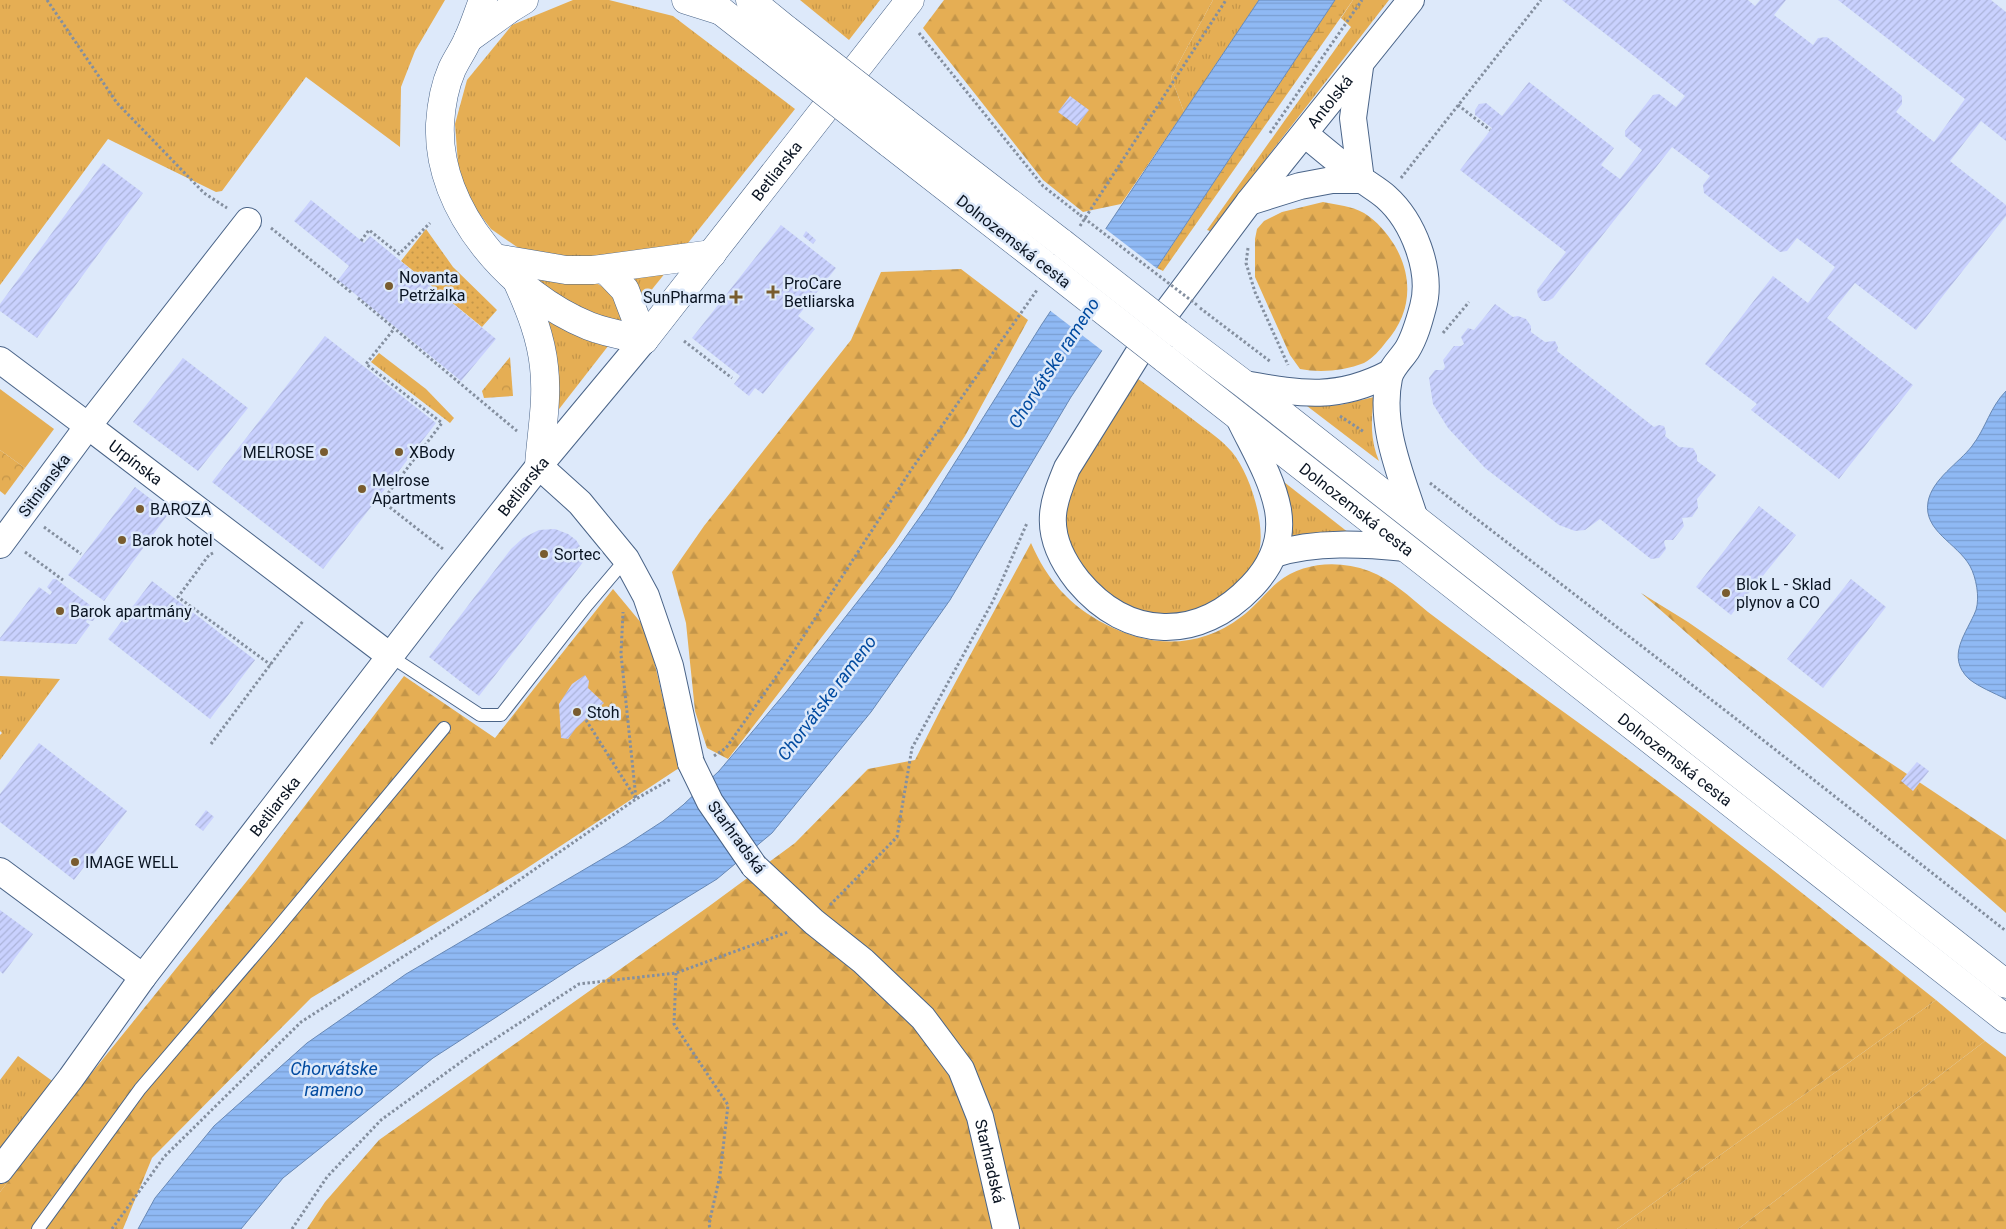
<svg xmlns="http://www.w3.org/2000/svg" width="2006" height="1229" font-family="Roboto,sans-serif">
	<style>
		.grass { fill: url(#grass-tufts) }
		.forest { fill: url(#forest-firs) }
		.wetland { fill: url(#wetland-marsh) }
		.park { fill: url(#park-crowns) }
		.garden { fill: url(#garden-dots) }
		.pitch { fill: #e5ae54 }
		.water { fill: url(#water-rules); stroke: #6788b5 }
		.pier { fill: #dde9fa }
		.building { fill: url(#building-hatch) }
		.lines { fill: none; stroke-linecap: round; stroke-linejoin: round }
		.lane-casing { stroke: #4a6488; stroke-width: 14 }
		.street-casing { stroke: #4a6488; stroke-width: 28 }
		.secondary-casing { stroke: #4a6488; stroke-width: 29 }
		.primary-casing { stroke: #4a6488; stroke-width: 29 }
		.path { stroke: #848f9f; stroke-width: 3; stroke-dasharray: 2.5 2.5; stroke-linecap: butt }
		.lane { stroke: #fff; stroke-width: 12 }
		.street { stroke: #fff; stroke-width: 26 }
		.secondary { stroke: #fff; stroke-width: 28 }
		.primary { stroke: #fff; stroke-width: 28 }
		.street-bridge-casing { stroke: #4a6488; stroke-width: 28; stroke-linecap: butt }
		.primary-bridge-casing { stroke: #4a6488; stroke-width: 29; stroke-linecap: butt }
		.path-bridge { stroke: #848f9f; stroke-width: 3; stroke-dasharray: 2.5 2.5; stroke-linecap: butt }
		.street-bridge { stroke: #fff; stroke-width: 26 }
		.primary-bridge { stroke: #fff; stroke-width: 28 }
		.poi-dot { fill: #795c2f; stroke: #dde9fa; stroke-width: 2 }
		.labels { text-anchor: middle; stroke-width: 5; stroke-linejoin: round; paint-order: stroke }
		.street-label { font-size: 16px; fill: #0a1422; stroke: #dde9fa }
		.poi-label { font-size: 16px; fill: #0a1422; stroke: #dde9fa; text-anchor: start }
		.water-label { font-size: 18px; font-style: italic; fill: #024ba0; stroke: #dde9fa }
	</style>
	<defs>
		<pattern id="grass-tufts" width="24" height="20" patternUnits="userSpaceOnUse" patternTransform="scale(1.25)"><rect width="24" height="20" fill="#e5ae54"/><path d="M3 7l-1-3M5 7V3M7 7l1-3M15 17l-1-3M17 17v-4M19 17l1-3" fill="none" stroke="#c39549"/></pattern>
		<pattern id="forest-firs" width="22" height="20" patternUnits="userSpaceOnUse" patternTransform="scale(1.25)"><rect width="22" height="20" fill="#e5ae54"/><path d="M5 1l3.5 6h-7zM16 11l3.5 6h-7z" fill="#c39549"/></pattern>
		<pattern id="wetland-marsh" width="20" height="14" patternUnits="userSpaceOnUse" patternTransform="scale(1.25)"><rect width="20" height="14" fill="#e5ae54"/><path d="M1 5h8M5 5V1M11 12h8M15 12V8" fill="none" stroke="#c39549"/></pattern>
		<pattern id="park-crowns" width="20" height="18" patternUnits="userSpaceOnUse" patternTransform="scale(1.25)"><rect width="20" height="18" fill="#e5ae54"/><path d="M2 6a3 3 0 1 1 6 0M12 15a3 3 0 1 1 6 0" fill="none" stroke="#c39549"/></pattern>
		<pattern id="garden-dots" width="8" height="8" patternUnits="userSpaceOnUse" patternTransform="scale(1.25)"><rect width="8" height="8" fill="#e5ae54"/><path d="M2 2h.1M6 6h.1" fill="none" stroke="#c39549" stroke-width="1.8" stroke-linecap="round"/></pattern>
		<pattern id="water-rules" width="6" height="5" patternUnits="userSpaceOnUse" patternTransform="scale(1.25)"><rect width="6" height="5" fill="#8fb9f4"/><path d="M0 2.5h6" fill="none" stroke="#7a9ed1"/></pattern>
		<pattern id="building-hatch" width="6" height="6" patternUnits="userSpaceOnUse" patternTransform="scale(1.25)"><rect width="6" height="6" fill="#c9d1fe"/><path d="M-1 1l2-2M0 6l6-6M5 7l2-2" fill="none" stroke="#abb3d9"/></pattern>
	</defs>
	<rect width="100%" height="100%" fill="#dde9fa"/>
	<g class="grass">
		<polygon points="0,0 445,0 415,51 401,87 400,147 306,77 222,191 216,192 108,139 0,285"/>
		<polygon points="573,0 609,0 673,16 795,109 684,248 616,258 530,256 491,229 466,196 458,164 455,124 467,80 512,25"/>
		<polygon points="800,0 880,0 849,40"/>
		<polygon points="1213,0 1259,0 1184,112 1171,77"/>
		<polygon points="1353,0 1389,0 1210,231 1207,230 1351,27 1341,18"/>
		<polygon points="666,272 641,303 621,275"/>
		<polygon points="518,273 587,277 606,289 627,316 627,323 600,321"/>
		<polygon points="539,306 612,341 556,413"/>
		<polygon points="379,353 426,389 454,418 450,423 371,362"/>
		<path d="M1137,378C1156,392 1176,406 1195,421C1208,431 1222,440 1232,452C1250,474 1266,524 1259,552C1255,567 1241,581 1229,591C1182,629 1137,621 1095,581C1077,563 1065,540 1066,514C1067,474 1115,411 1137,378Z"/>
		<path d="M1374,397C1371,420 1370,440 1379,461L1307,406L1340,405Z"/>
		<polygon points="1284,482 1349,533 1286,540"/>
		<polygon points="0,676 60,679 0,760 0,735 2,733 0,731"/>
		<polygon points="1936,1000 1985,1041 1738,1229 1617,1229"/>
		<polygon points="18,1056 73,1096 0,1192 0,1080"/>
	</g>
	<g class="forest">
		<polygon points="944,0 1213,0 1171,77 1184,112 1121,204 1083,212 1043,180 923,28"/>
		<path d="M1323,202C1337,205 1352,206 1364,213C1377,221 1387,233 1395,246C1414,279 1411,314 1386,342C1380,350 1373,358 1364,363C1344,371 1320,373 1300,369L1290,355L1255,277V239L1257,229L1264,221L1282,212Z"/>
		<polygon points="961,269 1028,320 965,436 894,543 728,759 707,748 695,711 686,623 672,572 704,526 851,340 881,272"/>
		<path d="M1031,543C1047,580 1070,606 1105,624C1151,648 1199,649 1241,617C1255,607 1265,593 1278,582C1303,562 1339,560 1369,571C1391,579 1410,597 1428,612C1453,631 1479,650 1505,669C1560,710 1617,750 1672,792C1761,859 1848,930 1936,1000L1617,1229H307L325,1202L379,1140L708,907L795,843L868,769L915,760L941,709Z"/>
		<polygon points="613,589 647,630 679,768 521,872 311,998 152,1158 123,1229 0,1229 0,1192 73,1096 255,871 404,676 495,738"/>
		<polygon points="1641,593 1688,622 1874,752 2006,840 2006,913"/>
		<polygon points="1985,1041 2006,1057 2006,1229 1738,1229"/>
	</g>
	<polygon class="wetland" points="1335,0 1353,0 1163,271 1157,268"/>
	<g class="park">
		<polygon points="510,357 513,396 484,398 482,391"/>
		<polygon points="0,450 25,468 5,495 0,491"/>
	</g>
	<polygon class="garden" points="426,229 453,267 497,310 482,327 401,261"/>
	<polygon class="pitch" points="0,389 54,429 25,468 0,450"/>
	<g class="water">
		<polygon points="1259,0 1335,0 1071,397 950,600 871,712 772,833 717,879 577,965 433,1058 283,1178 241,1229 138,1229 155,1198 214,1126 307,1043 406,974 626,845 663,821 683,805 719,771 786,692 877,577 927,507 1042,324"/>
		<path d="M2006,391V699C1994,693 1979,687 1969,679C1945,656 1967,633 1976,610C1980,597 1976,577 1970,566C1957,543 1923,531 1928,502C1932,479 1959,463 1972,446C1986,428 1990,407 2006,391Z"/>
	</g>
	<polygon class="pier" points="1103,227 1159,270 1104,352 1048,309"/>
	<g class="building">
		<polygon points="1562,0 1748,0 1755,6 1760,0 1786,0 1774,15 1813,45 1818,38 1827,37 1902,96 1902,104 1896,112 1934,142 1965,99 1838,0 1991,0 2006,12 2006,141 1981,121 1950,161 2006,205 2006,216 1916,330 1855,283 1827,318 1913,385 1839,479 1751,410 1757,404 1705,364 1773,276 1808,303 1835,267 1797,238 1787,251 1780,252 1704,193 1703,185 1710,176 1672,147 1553,298 1548,301 1542,301 1538,296 1537,290 1566,252 1460,170 1492,128 1475,115 1475,110 1479,104 1486,103 1502,116 1529,82 1614,148 1601,165 1620,179 1642,150 1625,136 1625,131 1653,95 1659,94 1676,107 1685,96"/>
		<polygon points="1070,96 1089,110 1077,126 1058,112"/>
		<polygon points="103,163 143,193 37,338 0,311 0,304"/>
		<polygon points="311,200 364,243 370,236 496,339 461,381 338,280 349,266 294,221"/>
		<polygon points="781,225 836,268 798,316 815,329 763,394 755,388 749,396 734,384 740,376 692,338"/>
		<polygon points="806,231 816,240 813,244 803,236"/>
		<polygon points="1495,304 1513,317 1518,316 1526,319 1531,326 1531,332 1545,342 1555,341 1558,347 1557,351 1654,427 1659,425 1664,426 1666,432 1665,436 1679,447 1693,448 1697,455 1697,461 1716,475 1697,499 1698,508 1692,517 1682,518 1684,526 1673,540 1665,540 1664,542 1666,549 1659,558 1651,559 1600,519 1585,530 1575,531 1559,525 1485,468 1448,428 1433,404 1429,378 1435,370 1443,370 1445,367 1443,360 1454,346 1461,346 1464,344 1461,337 1468,328 1474,330"/>
		<polygon points="325,336 436,423 323,569 212,482"/>
		<polygon points="183,358 248,408 198,471 133,422"/>
		<polygon points="135,487 169,513 104,601 68,575"/>
		<polygon points="1759,506 1796,535 1731,615 1696,587"/>
		<polygon points="555,529 568,534 576,540 587,557 479,696 429,657 511,549 523,538 539,530"/>
		<polygon points="53,579 56,579 99,612 93,621 87,620 86,622 90,625 76,644 0,641 0,638 39,587 50,595 52,592 47,587"/>
		<polygon points="1851,579 1886,607 1823,688 1787,659"/>
		<polygon points="152,581 255,660 210,719 108,639"/>
		<polygon points="585,675 589,681 588,688 604,703 576,728 568,739 561,738 559,704 572,684"/>
		<polygon points="39,743 127,811 74,880 0,822 0,794"/>
		<polygon points="1917,762 1929,771 1913,791 1901,781"/>
		<polygon points="206,810 214,817 203,831 195,825"/>
		<polygon points="0,910 33,934 3,974 0,971"/>
	</g>
	<g class="lines">
		<defs>
			<g id="lane">
				<polyline points="390,656 480,715 501,715 587,605 626,559"/>
				<polyline points="38,1229 140,1089 270,937 444,728"/>
			</g>
			<g id="street">
				<polyline points="1360,67 1353,118 1361,180"/>
				<path d="M1305,134C1323,149 1342,165 1361,179C1369,185 1378,190 1386,197C1413,221 1433,271 1423,307C1419,322 1415,337 1407,350C1401,359 1391,368 1389,378C1379,425 1401,475 1415,519"/>
				<polyline points="1249,202 1300,186 1332,180 1361,180"/>
				<path id="s1" d="M248,221L88,426L390,656"/>
				<polyline points="0,360 88,426 0,545"/>
				<path d="M1244,384C1301,394 1337,401 1390,373"/>
				<path id="s2" d="M1240,420C1254,449 1272,478 1278,510C1283,540 1272,565 1252,586C1199,642 1128,641 1078,581C1063,562 1051,540 1053,515C1054,499 1061,483 1067,468L1151,333L1249,202L1411,0"/>
				<polyline points="539,466 580,503 626,559 646,596 670,666 691,763"/>
				<path d="M1275,554C1315,541 1364,544 1406,548"/>
				<path id="s3" d="M754,866L814,922L863,961L923,1018L961,1069L980,1117L1006,1229"/>
				<polyline points="0,871 143,977"/>
				<path id="s4" d="M0,1170L71,1078L143,977L448,581L539,466L644,340"/>
			</g>
			<g id="secondary">
				<path d="M483,0C478,13 474,26 468,39C464,49 457,58 452,69C445,85 441,107 440,124C436,211 513,295 589,326C607,333 626,336 644,340"/>
				<polyline points="686,0 721,11"/>
				<polyline points="468,39 511,8 524,0"/>
				<polyline points="495,258 566,270 593,270 712,254"/>
				<polyline points="605,269 625,290 644,340"/>
				<path d="M518,283C530,310 541,337 544,367C548,400 541,434 539,466"/>
				<path id="s5" d="M644,340L910,0"/>
			</g>
			<g id="primary">
				<polyline points="707,0 771,50"/>
				<polyline points="750,0 787,30"/>
				<polyline points="905,122 1062,243"/>
				<polyline points="889,143 1048,267"/>
				<polyline points="1178,334 1244,384 2006,984"/>
				<path id="s6" d="M1164,358L2006,1019"/>
			</g>
		</defs>
		<use href="#lane" class="lane-casing"/>
		<use href="#street" class="street-casing"/>
		<use href="#secondary" class="secondary-casing"/>
		<use href="#primary" class="primary-casing"/>
		<g class="path">
			<polyline points="47,0 117,103 204,193 227,208"/>
			<polyline points="919,33 1043,186 1080,215"/>
			<polyline points="1458,105 1490,130"/>
			<polyline points="1270,133 1362,0"/>
			<polyline points="1401,178 1541,0"/>
			<polyline points="1080,226 1226,0"/>
			<polyline points="271,228 352,293"/>
			<polyline points="361,241 369,230 399,254 430,223"/>
			<polyline points="1248,248 1246,263 1255,292 1288,365"/>
			<polyline points="358,298 517,431"/>
			<polyline points="1200,308 1271,362"/>
			<polyline points="1443,333 1469,302"/>
			<polyline points="684,341 732,378"/>
			<polyline points="1340,416 1364,432"/>
			<polyline points="1430,483 1735,718 2006,931"/>
			<polyline points="378,498 443,549"/>
			<polyline points="382,501 442,423 366,364 394,329"/>
			<polyline points="44,527 81,554"/>
			<polyline points="25,552 63,580"/>
			<polyline points="213,553 209,555 178,597 271,665"/>
			<polyline points="586,720 636,799 621,654 623,612"/>
			<polyline points="211,744 303,621"/>
			<polyline points="714,756 726,748 792,654 911,470 1037,290"/>
			<polyline points="830,905 897,837 912,748 993,601 1027,523"/>
			<polyline points="676,973 674,1024 728,1105 720,1175 709,1224 710,1229"/>
			<polyline points="112,1229 164,1157 301,1022 476,910 636,799 671,779"/>
			<polyline points="292,1229 327,1177 381,1120 472,1054 579,984 676,973 788,932"/>
		</g>
		<use href="#lane" class="lane"/>
		<use href="#street" class="street"/>
		<use href="#secondary" class="secondary"/>
		<use href="#primary" class="primary"/>
		<defs>
			<polyline id="street-bridge" points="691,763 710,802 754,866"/>
			<g id="primary-bridge">
				<polyline points="787,30 905,122"/>
				<polyline points="771,50 889,143"/>
				<polyline points="1062,243 1178,334"/>
				<polyline points="1048,267 1164,358"/>
			</g>
		</defs>
		<use href="#street-bridge" class="street-bridge-casing"/>
		<use href="#primary-bridge" class="primary-bridge-casing"/>
		<polyline class="path-bridge" points="1080,215 1197,305"/>
		<use href="#street-bridge" class="street-bridge"/>
		<use href="#primary-bridge" class="primary-bridge"/>
	</g>
	<g class="poi-dot">
		<circle cx="389" cy="286" r="5"/>
		<path d="M770.5 284.5h5v5h5v5h-5v5h-5v-5h-5v-5h5z"/>
		<path d="M733.5 289.5h5v5h5v5h-5v5h-5v-5h-5v-5h5z"/>
		<circle cx="324" cy="452" r="5"/>
		<circle cx="399" cy="452" r="5"/>
		<circle cx="362" cy="489" r="5"/>
		<circle cx="140" cy="509" r="5"/>
		<circle cx="122" cy="540" r="5"/>
		<circle cx="544" cy="554" r="5"/>
		<circle cx="1726" cy="593" r="5"/>
		<circle cx="60" cy="611" r="5"/>
		<circle cx="577" cy="712" r="5"/>
		<circle cx="75" cy="862" r="5"/>
	</g>
	<g class="labels">
		<g class="street-label">
			<text dy="6" stroke="none"><textPath href="#s2" startOffset="955">Antolská</textPath></text>
			<text dy="6" stroke="none"><textPath href="#s5" startOffset="215">Betliarska</textPath></text>
			<text transform="translate(1014 241) rotate(38)" y="6">Dolnozemská cesta</text>
			<text dy="6" stroke="none"><textPath href="#s1" startOffset="320">Urpínska</textPath></text>
			<text transform="translate(44 485) rotate(-53)" y="6">Sitnianska</text>
			<text dy="6" stroke="none"><textPath href="#s4" startOffset="861">Betliarska</textPath></text>
			<text dy="6" stroke="none"><textPath href="#s6" startOffset="245">Dolnozemská cesta</textPath></text>
			<text dy="6" stroke="none"><textPath href="#s6" startOffset="650">Dolnozemská cesta</textPath></text>
			<text dy="6" stroke="none"><textPath href="#s4" startOffset="456">Betliarska</textPath></text>
			<text transform="translate(737 837) rotate(54)" y="6">Starhradská</text>
			<text dy="6" stroke="none"><textPath href="#s3" startOffset="388">Starhradská</textPath></text>
		</g>
		<g class="poi-label">
			<text x="399" y="283">Novanta<tspan x="399" dy="18">Petržalka</tspan></text>
			<text x="784" y="289">ProCare<tspan x="784" dy="18">Betliarska</tspan></text>
			<text x="726" y="303" text-anchor="end">SunPharma</text>
			<text x="314" y="458" text-anchor="end">MELROSE</text>
			<text x="409" y="458">XBody</text>
			<text x="372" y="486">Melrose<tspan x="372" dy="18">Apartments</tspan></text>
			<text x="150" y="515">BAROZA</text>
			<text x="132" y="546">Barok hotel</text>
			<text x="554" y="560">Sortec</text>
			<text x="1736" y="590">Blok L - Sklad<tspan x="1736" dy="18">plynov a CO</tspan></text>
			<text x="70" y="617">Barok apartmány</text>
			<text x="587" y="718">Stoh</text>
			<text x="85" y="868">IMAGE WELL</text>
		</g>
		<g class="water-label">
			<text transform="translate(1054 363) rotate(-57)" y="6">Chorvátske rameno</text>
			<text transform="translate(827 698) rotate(-53)" y="6">Chorvátske rameno</text>
			<text x="334" y="1075">Chorvátske<tspan x="334" dy="21">rameno</tspan></text>
		</g>
	</g>
</svg>
